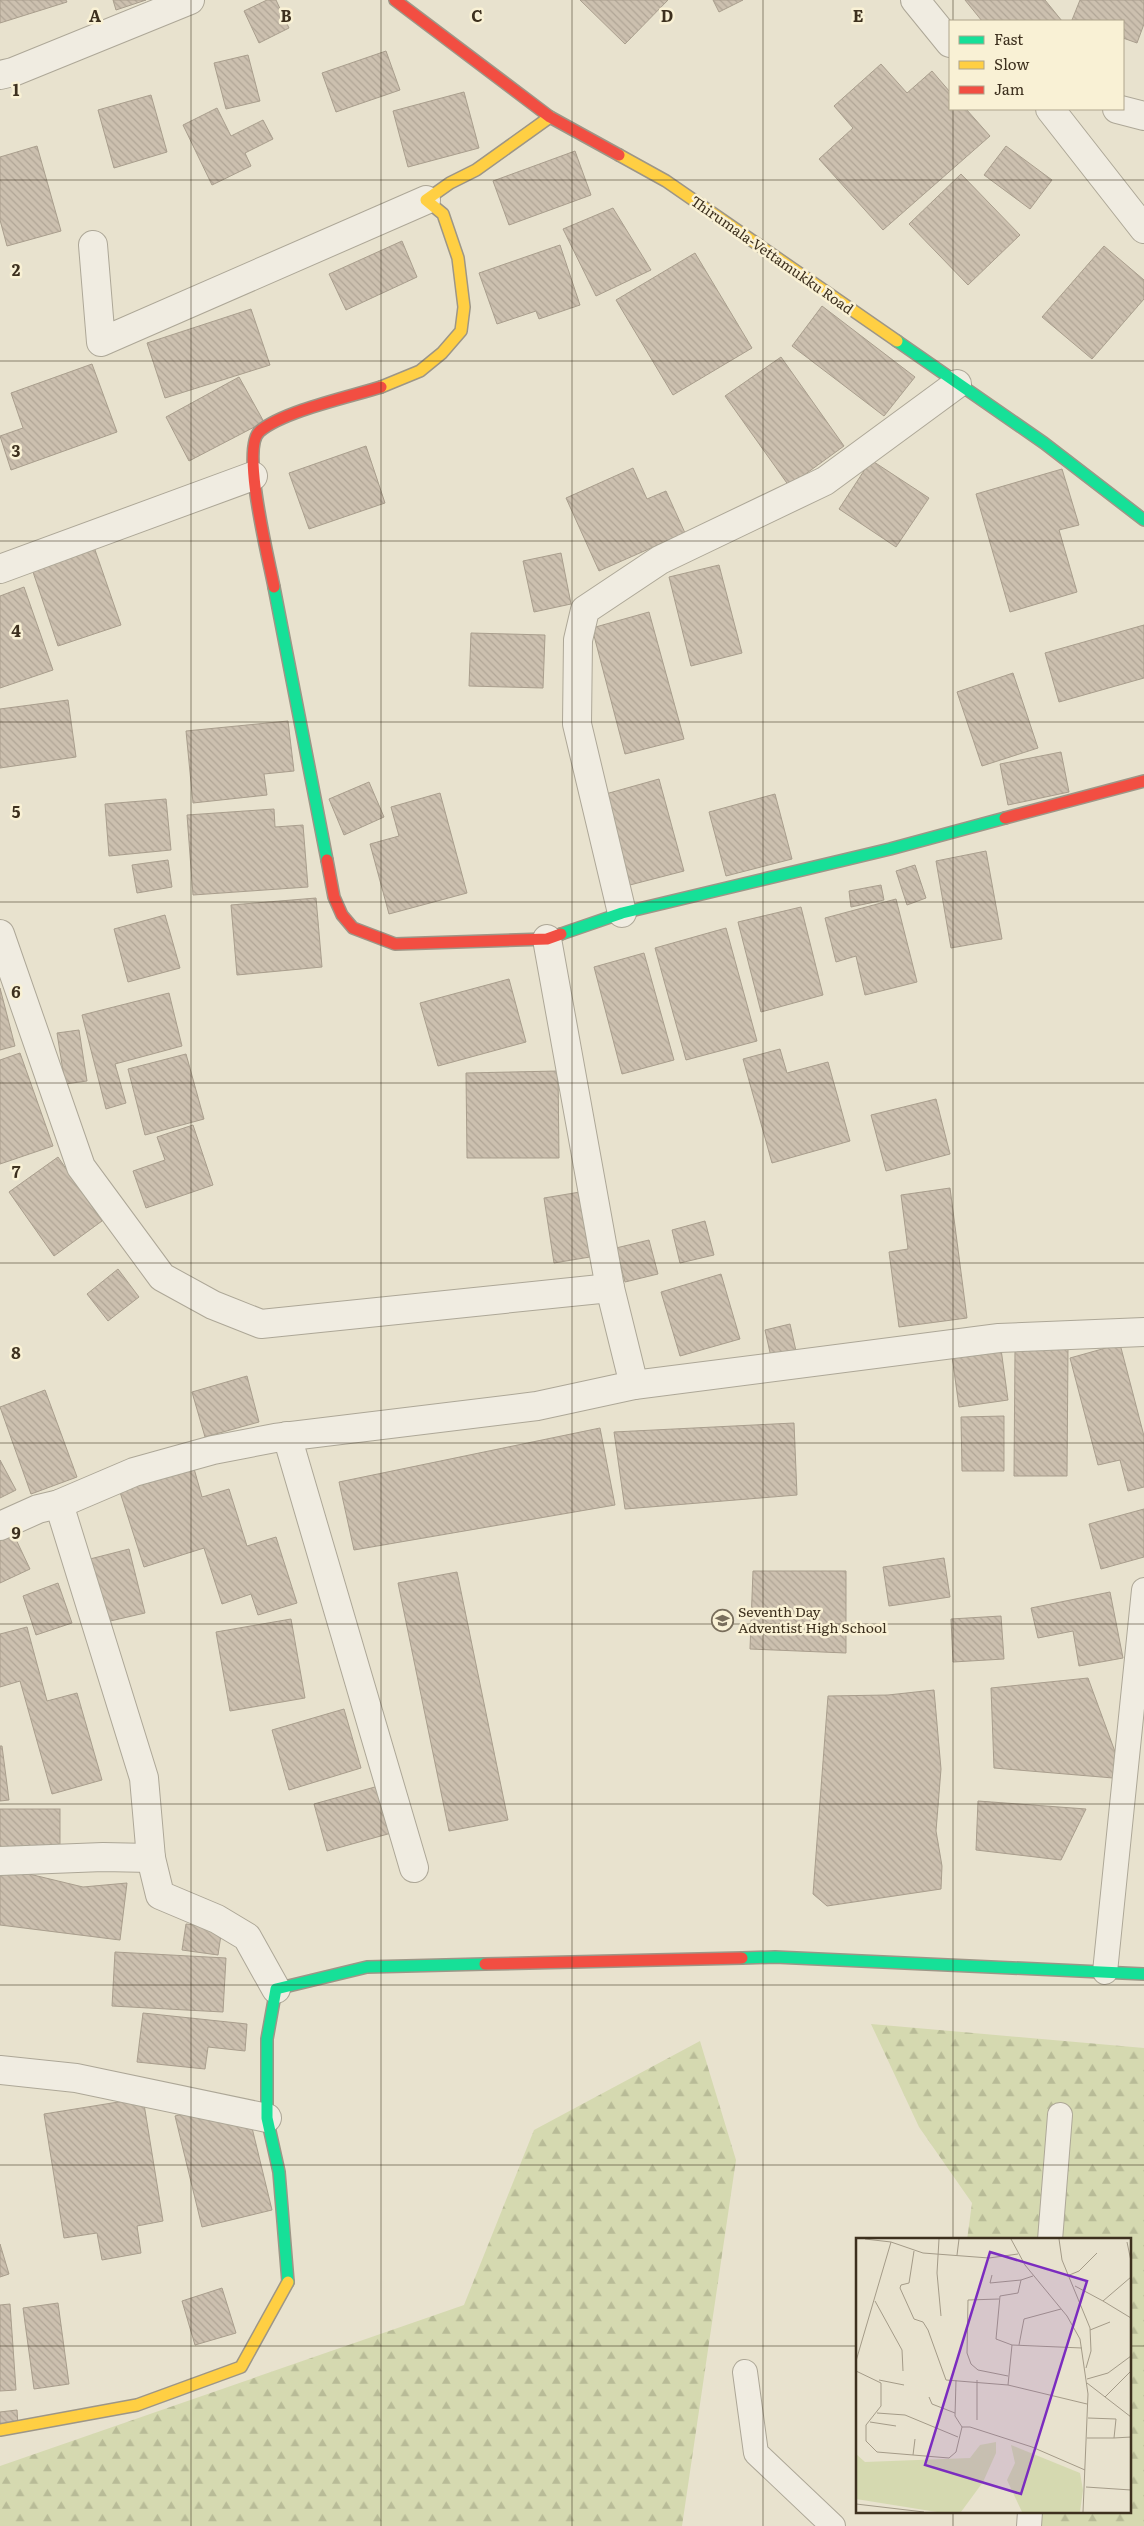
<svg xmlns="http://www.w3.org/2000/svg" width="1144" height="2526" font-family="Literata,serif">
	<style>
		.forest { fill: url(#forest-firs) }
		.building { fill: url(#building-back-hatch); stroke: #a99e8d }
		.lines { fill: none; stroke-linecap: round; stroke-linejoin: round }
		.lane-casing { stroke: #ada797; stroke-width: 26 }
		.street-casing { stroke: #ada797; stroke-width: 30 }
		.fast-casing { stroke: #9d9687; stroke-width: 14 }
		.slow-casing { stroke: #9d9687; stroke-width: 14 }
		.jam-casing { stroke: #9d9687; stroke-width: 14 }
		.lane { stroke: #f0ece1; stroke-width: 24 }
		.street { stroke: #f0ece1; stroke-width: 28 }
		.fast { stroke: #16e098; stroke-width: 11 }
		.slow { stroke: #ffcf43; stroke-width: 11 }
		.jam { stroke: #f24e42; stroke-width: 11 }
		.grid { fill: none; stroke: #3d301e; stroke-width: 1; stroke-opacity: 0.55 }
		.labels { text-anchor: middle; stroke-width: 5; stroke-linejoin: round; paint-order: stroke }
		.street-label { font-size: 14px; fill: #3d301e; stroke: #f9f1d5 }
		.poi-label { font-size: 14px; fill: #3d301e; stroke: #f9f1d5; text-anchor: start }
		.inset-road { fill: none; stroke: #a49b88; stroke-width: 1 }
		.view { fill: #7b2cbf; fill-opacity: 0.15; stroke: #7b2cbf; stroke-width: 2.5 }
		.inset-edge { fill: none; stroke: #3d301e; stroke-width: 2.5 }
		.grid-label { font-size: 16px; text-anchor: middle; font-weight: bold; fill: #3d301e; stroke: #f9f1d5; stroke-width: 5; stroke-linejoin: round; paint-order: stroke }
	</style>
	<defs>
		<pattern id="forest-firs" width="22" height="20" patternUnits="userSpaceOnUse" patternTransform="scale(1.25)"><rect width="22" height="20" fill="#d5d9b0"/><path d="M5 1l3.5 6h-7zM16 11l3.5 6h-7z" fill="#b8bb97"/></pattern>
		<pattern id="building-back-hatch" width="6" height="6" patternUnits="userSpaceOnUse" patternTransform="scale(1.25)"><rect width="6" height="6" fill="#ccc0af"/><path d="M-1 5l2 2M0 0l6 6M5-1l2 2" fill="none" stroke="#b0a596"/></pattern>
	</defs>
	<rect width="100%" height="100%" fill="#e8e2ce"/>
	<g class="forest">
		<polygon points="871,2024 1144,2048 1144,2526 1031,2526 1020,2512 1130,2512 1130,2240 967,2240 972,2203 919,2127"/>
		<polygon points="700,2041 736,2160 682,2526 0,2526 0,2466 464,2305 534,2130"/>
	</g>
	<g class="building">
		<polygon points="0,0 66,0 67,2 0,23"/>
		<polygon points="113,0 146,0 116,10"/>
		<polygon points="267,0 276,0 289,28 259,43 244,11"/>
		<polygon points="580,0 668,0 625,44"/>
		<polygon points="713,0 743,0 719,12"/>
		<polygon points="965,0 1045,0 1062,21 982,21"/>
		<polygon points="1080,0 1144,0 1144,24 1137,43 1123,38 1123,21 1072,20"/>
		<polygon points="386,51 400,90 336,112 322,73"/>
		<polygon points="248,55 260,101 226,109 214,63"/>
		<polygon points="881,64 907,93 932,71 950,92 950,109 966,109 990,136 883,230 819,159 853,128 834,106"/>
		<polygon points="464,92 479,148 408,167 393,111"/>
		<polygon points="151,95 167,152 114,168 98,110"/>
		<polygon points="217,108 231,136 263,120 273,139 245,153 251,166 212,185 183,125"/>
		<polygon points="37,146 61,231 7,246 0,220 0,157"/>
		<polygon points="1006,146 1052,180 1030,209 984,175"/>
		<polygon points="575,151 591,195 509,225 493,181"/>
		<polygon points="961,174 1020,235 968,285 909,224"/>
		<polygon points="613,208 651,270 596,296 563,229"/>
		<polygon points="402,241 417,277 346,310 329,274"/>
		<polygon points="560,245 580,305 539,319 536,311 497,324 479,273"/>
		<polygon points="1104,246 1144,280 1144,299 1092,359 1042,317"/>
		<polygon points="695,253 752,348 673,395 616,300"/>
		<polygon points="822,306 915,377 884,416 792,346"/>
		<polygon points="251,309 270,365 165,398 147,343"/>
		<polygon points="781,357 844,446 789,486 725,396"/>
		<polygon points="92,364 117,432 11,470 0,436 23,428 11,393"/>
		<polygon points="239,377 264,422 189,461 166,417"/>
		<polygon points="366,446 385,503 309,529 289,473"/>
		<polygon points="871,460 929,498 896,547 839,509"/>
		<polygon points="633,468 647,499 666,491 685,533 599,571 566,498"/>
		<polygon points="1062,469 1079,525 1059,530 1077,592 1010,612 976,494"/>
		<polygon points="94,547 121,625 58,646 32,569"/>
		<polygon points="561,553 571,604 534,612 523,561"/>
		<polygon points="719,565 742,653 691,666 669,577"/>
		<polygon points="24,587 53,670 0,688 0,596"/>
		<polygon points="649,612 684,739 625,754 592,628"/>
		<polygon points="1144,625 1144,678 1059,702 1045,653"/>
		<polygon points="471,633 545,635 543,688 469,686"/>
		<polygon points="1013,673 1038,748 982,766 957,692"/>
		<polygon points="68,700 76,757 0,768 0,709"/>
		<polygon points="288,721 294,771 264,774 267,795 193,803 186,731"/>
		<polygon points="1061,752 1069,792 1008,805 1000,764"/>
		<polygon points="659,779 684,871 626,886 602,795"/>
		<polygon points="369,782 384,817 344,835 329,799"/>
		<polygon points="440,793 467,893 389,914 370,844 399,836 391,807"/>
		<polygon points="775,794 792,859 726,876 709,812"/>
		<polygon points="166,799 171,850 109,856 105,804"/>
		<polygon points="274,809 275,827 303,825 308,887 193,895 187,815"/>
		<polygon points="986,851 1002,939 951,948 936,861"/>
		<polygon points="168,860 172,887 137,893 132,865"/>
		<polygon points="915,865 926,898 907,905 896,871"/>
		<polygon points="881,885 884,900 851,907 849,891"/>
		<polygon points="316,898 322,967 237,975 231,905"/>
		<polygon points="896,899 917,982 865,995 856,956 836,962 825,918"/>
		<polygon points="801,907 823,995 761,1012 738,922"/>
		<polygon points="165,915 180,968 128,982 114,929"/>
		<polygon points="726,928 757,1041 686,1060 655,948"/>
		<polygon points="644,953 674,1060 622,1074 594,967"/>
		<polygon points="509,979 526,1042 438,1066 420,1003"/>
		<polygon points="0,988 15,1046 0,1050"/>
		<polygon points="169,993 182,1046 115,1064 126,1103 106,1109 82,1015"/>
		<polygon points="79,1030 87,1081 65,1084 57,1033"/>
		<polygon points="780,1049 787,1073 828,1062 850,1141 772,1163 743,1059"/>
		<polygon points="20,1053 53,1146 0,1164 0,1060"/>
		<polygon points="186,1054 204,1119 145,1135 128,1069"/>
		<polygon points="558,1071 559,1158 467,1158 466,1073"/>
		<polygon points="936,1099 950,1154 886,1171 871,1115"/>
		<polygon points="193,1125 213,1185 146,1208 133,1171 165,1160 157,1137"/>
		<polygon points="58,1157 102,1221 54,1256 9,1192"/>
		<polygon points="950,1188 967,1318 899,1327 889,1252 908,1249 901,1195"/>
		<polygon points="580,1192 590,1257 554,1263 544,1198"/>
		<polygon points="705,1221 714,1255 680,1263 672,1230"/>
		<polygon points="649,1240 658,1274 625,1282 616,1248"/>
		<polygon points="118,1269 139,1297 108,1321 87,1294"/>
		<polygon points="721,1274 740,1339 680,1356 661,1292"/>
		<polygon points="790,1324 796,1351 771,1357 765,1330"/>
		<polygon points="1120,1344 1144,1436 1144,1487 1128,1491 1120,1460 1098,1465 1070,1358"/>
		<polygon points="1015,1348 1068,1348 1067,1476 1014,1476"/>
		<polygon points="1001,1349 1008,1400 959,1407 952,1356"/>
		<polygon points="247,1376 259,1422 205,1437 192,1392"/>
		<polygon points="45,1390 77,1477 31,1494 0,1407"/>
		<polygon points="1004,1416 1004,1471 962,1471 961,1417"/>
		<polygon points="794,1423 797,1495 625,1509 614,1432"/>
		<polygon points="600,1428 615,1505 354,1550 339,1482"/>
		<polygon points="0,1460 16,1490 0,1498"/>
		<polygon points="193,1465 202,1497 229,1489 247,1546 276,1537 297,1603 258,1615 251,1594 222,1604 204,1548 144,1567 119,1489"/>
		<polygon points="1144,1509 1144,1557 1101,1569 1089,1524"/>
		<polygon points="12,1531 30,1569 0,1583 0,1537"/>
		<polygon points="129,1549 145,1613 106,1622 90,1559"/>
		<polygon points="944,1558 950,1597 889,1606 883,1567"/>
		<polygon points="753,1571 846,1571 846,1653 750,1649"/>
		<polygon points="457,1572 508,1820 449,1831 398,1583"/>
		<polygon points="58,1583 72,1623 36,1635 23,1596"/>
		<polygon points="1110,1592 1123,1658 1079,1666 1073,1631 1038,1638 1031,1608"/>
		<polygon points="1001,1616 1004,1659 953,1662 951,1619"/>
		<polygon points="291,1619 305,1698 230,1711 216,1632"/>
		<polygon points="27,1627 47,1701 77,1693 102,1780 52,1794 20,1681 0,1687 0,1634"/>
		<polygon points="1088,1678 1125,1779 994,1768 991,1688"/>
		<polygon points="934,1690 941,1769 936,1831 942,1866 941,1889 827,1906 813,1894 828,1696 888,1695"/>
		<polygon points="344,1709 361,1768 289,1790 272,1730"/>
		<polygon points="0,1746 2,1746 9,1800 0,1801"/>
		<polygon points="382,1785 395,1832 327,1851 314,1804"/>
		<polygon points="978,1801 1086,1809 1061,1860 976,1850"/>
		<rect x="0" y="1809" width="60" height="42"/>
		<polygon points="0,1867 83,1887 127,1883 120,1940 0,1925"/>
		<polygon points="186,1924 222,1928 218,1955 182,1950"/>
		<polygon points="115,1952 226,1958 223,2012 112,2006"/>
		<polygon points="143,2013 247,2024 245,2051 208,2047 205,2069 137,2062"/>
		<polygon points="143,2098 163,2221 137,2226 141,2253 102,2260 97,2233 64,2238 44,2114"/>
		<polygon points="245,2099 272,2210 202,2227 175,2116"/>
		<polygon points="0,2244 9,2274 0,2277"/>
		<polygon points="222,2288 236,2333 195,2345 182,2301"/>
		<polygon points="58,2303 69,2384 34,2389 23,2308"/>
		<polygon points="10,2304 16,2390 0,2391 0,2305"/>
		<polygon points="17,2410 18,2426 0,2428 0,2412"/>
	</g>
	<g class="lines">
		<defs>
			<g id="lane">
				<polyline points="1105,1972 1144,1590"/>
				<polyline points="1050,2240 1060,2115"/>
				<polyline points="745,2372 756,2453 833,2526"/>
				<polyline points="1029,2526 1030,2512"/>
			</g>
			<g id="street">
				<polyline points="915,0 950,43"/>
				<polyline points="0,75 13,72 190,0"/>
				<polyline points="1050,109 1144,229"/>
				<polyline points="1117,109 1144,116"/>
				<polyline points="93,245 101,342 426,200"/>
				<polyline points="0,569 253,476"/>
				<polyline points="622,913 577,724 578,640 585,610 660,560 825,481 957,384"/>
				<polyline points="0,934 81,1167 162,1277 213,1305 261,1324 610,1288"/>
				<polyline points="547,939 610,1288 634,1385 999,1338 1144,1332"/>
				<polyline points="287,1436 414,1868"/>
				<polyline points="59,1504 144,1778 151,1858 160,1895 217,1919 247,1937 276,1989"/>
				<polyline points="0,1526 38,1509 59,1504 134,1472 213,1450 275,1438 537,1406 634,1385"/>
				<polyline points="0,1861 103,1857 151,1858"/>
				<polyline points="0,2070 76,2078 267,2118"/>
			</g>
			<g id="fast">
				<polyline points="897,341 1044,443 1144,520"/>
				<polyline points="274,587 327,860"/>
				<polyline points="561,934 622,913 890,849 1005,818"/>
				<polyline points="742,1958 775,1957 1144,1974"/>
				<polyline points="288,2282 279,2172 267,2118 267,2039 276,1989 367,1967 485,1964"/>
			</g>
			<g id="slow">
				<polyline points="619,155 666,181 897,341"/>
				<polyline points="381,387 420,371 442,353 461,331 464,307 458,258 443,214 426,200 450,183 476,170 550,117"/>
				<polyline points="0,2430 137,2405 241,2367 288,2282"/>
			</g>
			<g id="jam">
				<polyline points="395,0 550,117 619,155"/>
				<path d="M274,587C269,560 240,447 260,431C284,411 349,397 381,387"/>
				<polyline points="1005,818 1144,781"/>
				<polyline points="327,860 334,897 342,915 353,928 395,944 547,939 561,934"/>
				<polyline points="485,1964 742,1958"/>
			</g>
		</defs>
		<use href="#lane" class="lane-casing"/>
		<use href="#street" class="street-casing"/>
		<use href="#fast" class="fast-casing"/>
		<use href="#slow" class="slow-casing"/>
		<use href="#jam" class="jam-casing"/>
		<use href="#lane" class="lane"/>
		<use href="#street" class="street"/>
		<use href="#fast" class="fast"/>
		<use href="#slow" class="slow"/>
		<use href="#jam" class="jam"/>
	</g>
	<path class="grid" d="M191,0V2526M381,0V2526M572,0V2526M763,0V2526M953,0V21M953,109V2240M0,180H1144M0,361H1144M0,541H1144M0,722H1144M0,902H1144M0,1083H1144M0,1263H1144M0,1443H1144M0,1624H1144M0,1804H1144M0,1985H1144M0,2165H1144M0,2346H858M1130,2346H1144M953,2512V2526"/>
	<defs>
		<symbol id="school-ring" viewBox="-11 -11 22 22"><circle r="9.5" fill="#f9f1d5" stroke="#796e5c" stroke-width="1.5"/><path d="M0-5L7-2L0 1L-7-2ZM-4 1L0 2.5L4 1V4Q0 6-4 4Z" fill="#796e5c"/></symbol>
	</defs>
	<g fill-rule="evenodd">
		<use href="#school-ring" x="710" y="1608" width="25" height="25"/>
	</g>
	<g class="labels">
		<g class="street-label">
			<text transform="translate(772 255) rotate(35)" y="5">Thirumala-Vettamukku Road</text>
		</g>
		<g class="poi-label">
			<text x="738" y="1617">Seventh Day<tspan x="738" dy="16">Adventist High School</tspan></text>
		</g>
	</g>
	<g transform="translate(856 2238)">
		<rect width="275" height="275" fill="#e8e2ce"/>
		<path d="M140,204V215L127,244L105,274H81L0,261V216L9,224L114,220L124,207ZM155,207L224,235L227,252L224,274H166L151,242L159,225Z" fill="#d5d9b0"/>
		<path class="inset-road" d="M9,1L35,4L67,15L133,20L162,16M83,1L81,35L85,78M155,1L169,27L211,78L224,101L232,156L227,274M203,1L206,22L234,90L235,113L230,130M271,4L275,23M58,13L53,45L45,47L44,50L58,81L67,84L72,92L90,142L152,147M101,17L103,1M136,37L134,45L165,42M177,38L165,42L162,55L144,58L140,101L156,107L226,110M211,38L223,33L241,15M219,48L247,63L275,39M143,61L112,62L111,115L115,126L122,132L152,138M19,63L46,112L47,133M247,63L275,80M234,92L254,84M156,107L152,147L231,166M163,107L168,81L205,71M0,123L35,4M0,133L25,145V168L10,187V203L21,214L93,220L100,214L106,189H114L176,209L229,232M231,141L252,135L275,118M23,142L48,147M100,142L99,178L106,189M231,145L275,179M73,159L76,166L99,175M249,159L275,133M21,175L49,177L102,199M232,180L260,181L258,200L275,199M121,182V142M14,184L40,188M231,200H258M57,217L59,201M230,249L275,252M0,266L68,274"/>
		<path class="view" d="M134,14L231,43L165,256L69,227Z"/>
		<rect width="275" height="275" class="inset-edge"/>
	</g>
	<g class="grid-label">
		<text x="95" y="22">A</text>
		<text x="286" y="22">B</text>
		<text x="477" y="22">C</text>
		<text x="667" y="22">D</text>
		<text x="858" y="22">E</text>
		<text x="16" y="96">1</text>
		<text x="16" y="276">2</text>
		<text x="16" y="457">3</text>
		<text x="16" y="637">4</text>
		<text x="16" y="818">5</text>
		<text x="16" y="998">6</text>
		<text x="16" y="1178">7</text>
		<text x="16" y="1359">8</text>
		<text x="16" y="1539">9</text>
	</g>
	<rect x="949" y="20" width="175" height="90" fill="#f9f1d5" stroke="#aea48c"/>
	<rect x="959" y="36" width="25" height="8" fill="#16e098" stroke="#aea48c"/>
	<text x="994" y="45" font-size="15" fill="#3d301e">Fast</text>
	<rect x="959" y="61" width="25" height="8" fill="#ffcf43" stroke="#aea48c"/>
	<text x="994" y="70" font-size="15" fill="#3d301e">Slow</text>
	<rect x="959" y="86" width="25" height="8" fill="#f24e42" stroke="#aea48c"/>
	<text x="994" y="95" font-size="15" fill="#3d301e">Jam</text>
</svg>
